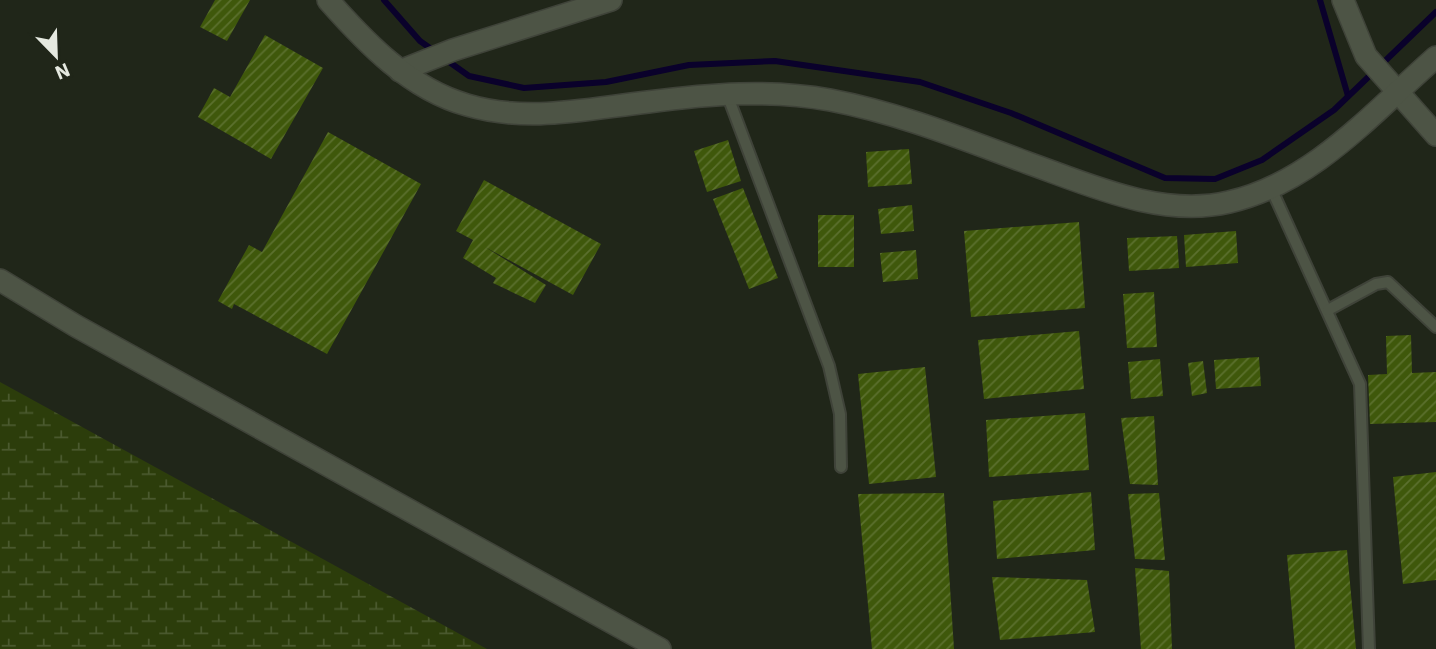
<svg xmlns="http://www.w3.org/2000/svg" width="1436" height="649" font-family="'IBM Plex Sans',sans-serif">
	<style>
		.wetland { fill: url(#wetland-marsh) }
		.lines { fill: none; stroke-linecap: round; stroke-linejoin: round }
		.stream { stroke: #0a012b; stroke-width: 6 }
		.building { fill: url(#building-hatch) }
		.service-casing { stroke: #3f4339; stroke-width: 14 }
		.minor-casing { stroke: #3f4339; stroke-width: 24 }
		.tertiary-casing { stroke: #3f4339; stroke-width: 24 }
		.service { stroke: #4d5445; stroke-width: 10 }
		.minor { stroke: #4d5445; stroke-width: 21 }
		.tertiary { stroke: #4d5445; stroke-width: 21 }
	</style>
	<defs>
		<pattern id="wetland-marsh" width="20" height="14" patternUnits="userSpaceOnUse" patternTransform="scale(1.75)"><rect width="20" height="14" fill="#2c3d0b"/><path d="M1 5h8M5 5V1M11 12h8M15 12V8" fill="none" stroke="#4a592e"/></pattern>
		<pattern id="building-hatch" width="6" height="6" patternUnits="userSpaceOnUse" patternTransform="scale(1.75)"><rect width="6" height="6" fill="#3f580b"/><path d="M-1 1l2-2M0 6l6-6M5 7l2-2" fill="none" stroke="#5b702e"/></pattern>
	</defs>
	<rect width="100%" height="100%" fill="#202619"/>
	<polygon class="wetland" points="0,382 487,649 0,649"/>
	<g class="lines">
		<g class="stream">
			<polyline points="384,0 420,41 437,53"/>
			<polyline points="1320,0 1348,96"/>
			<polyline points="445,59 469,76 524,88 606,82 689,65 775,61 920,82 1011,113 1165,178 1215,179 1262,160 1334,110 1436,12"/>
		</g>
	</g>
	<g class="building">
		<polygon points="215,0 250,0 227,41 200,27"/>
		<polygon points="265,35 323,68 271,159 198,117 214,88 230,97"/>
		<polygon points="328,132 421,184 327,354 234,304 232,309 218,301 249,245 262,252"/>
		<polygon points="728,140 741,181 707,192 694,151"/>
		<polygon points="909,149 912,184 868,187 866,152"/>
		<polygon points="484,180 601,244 573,295 485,247 546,285 535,303 493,283 496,278 463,258 473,240 456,231"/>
		<polygon points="743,188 778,278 749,289 713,199"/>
		<polygon points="912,205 914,231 881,234 878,209"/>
		<rect x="818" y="215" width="36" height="52"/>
		<polygon points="1079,222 1085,308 971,317 964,231"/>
		<polygon points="1236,231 1238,263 1186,267 1184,235"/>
		<polygon points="1177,236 1179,268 1129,271 1127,238"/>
		<polygon points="916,250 918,279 883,282 880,253"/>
		<polygon points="1154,292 1157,347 1127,348 1123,294"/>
		<polygon points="1079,331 1084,389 984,399 978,340"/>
		<polygon points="1411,335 1412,373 1436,372 1436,422 1370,424 1368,375 1387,374 1386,336"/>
		<polygon points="1259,357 1261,386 1216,389 1214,360"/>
		<polygon points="1160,359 1163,396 1131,399 1128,362"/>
		<polygon points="1203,361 1207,393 1192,396 1188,363"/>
		<polygon points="925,367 936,477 869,484 858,374"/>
		<polygon points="1085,413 1089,470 989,477 986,420"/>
		<polygon points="1154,416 1158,485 1130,484 1121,418"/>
		<polygon points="1436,472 1436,580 1403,584 1393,477"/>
		<polygon points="1091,492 1095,550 997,559 993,501"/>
		<polygon points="944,493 954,649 872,649 858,494"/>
		<polygon points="1159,493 1165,560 1135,559 1128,494"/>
		<polygon points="1347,550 1356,649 1295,649 1287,555"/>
		<polygon points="1135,568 1169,571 1172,649 1141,649"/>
		<polygon points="992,577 1087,580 1095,632 1000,640"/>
	</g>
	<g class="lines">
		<defs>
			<g id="service">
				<polyline points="727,94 829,366 840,414 841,467"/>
				<polyline points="1271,188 1360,384 1369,649"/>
				<polyline points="1328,310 1376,284 1388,282 1436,327"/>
			</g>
			<g id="minor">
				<polyline points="1343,0 1366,56 1436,135"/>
				<polyline points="400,71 453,50 611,0"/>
				<polyline points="0,280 76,326 660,649"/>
			</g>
			<path id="tertiary" d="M328,0C366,43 410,89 467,105C528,123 586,109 648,102C709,94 770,89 830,100C899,113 963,139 1028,163C1090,185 1161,218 1229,202C1313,183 1373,112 1436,57"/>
		</defs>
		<use href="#service" class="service-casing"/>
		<use href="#minor" class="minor-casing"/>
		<use href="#tertiary" class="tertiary-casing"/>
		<use href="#service" class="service"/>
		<use href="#minor" class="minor"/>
		<use href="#tertiary" class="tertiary"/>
	</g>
	<g transform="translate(56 56) rotate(157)" stroke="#202619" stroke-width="5" paint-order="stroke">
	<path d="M0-5L12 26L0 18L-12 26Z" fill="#e5e9e0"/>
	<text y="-10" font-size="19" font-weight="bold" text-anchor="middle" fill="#e5e9e0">N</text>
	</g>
</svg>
